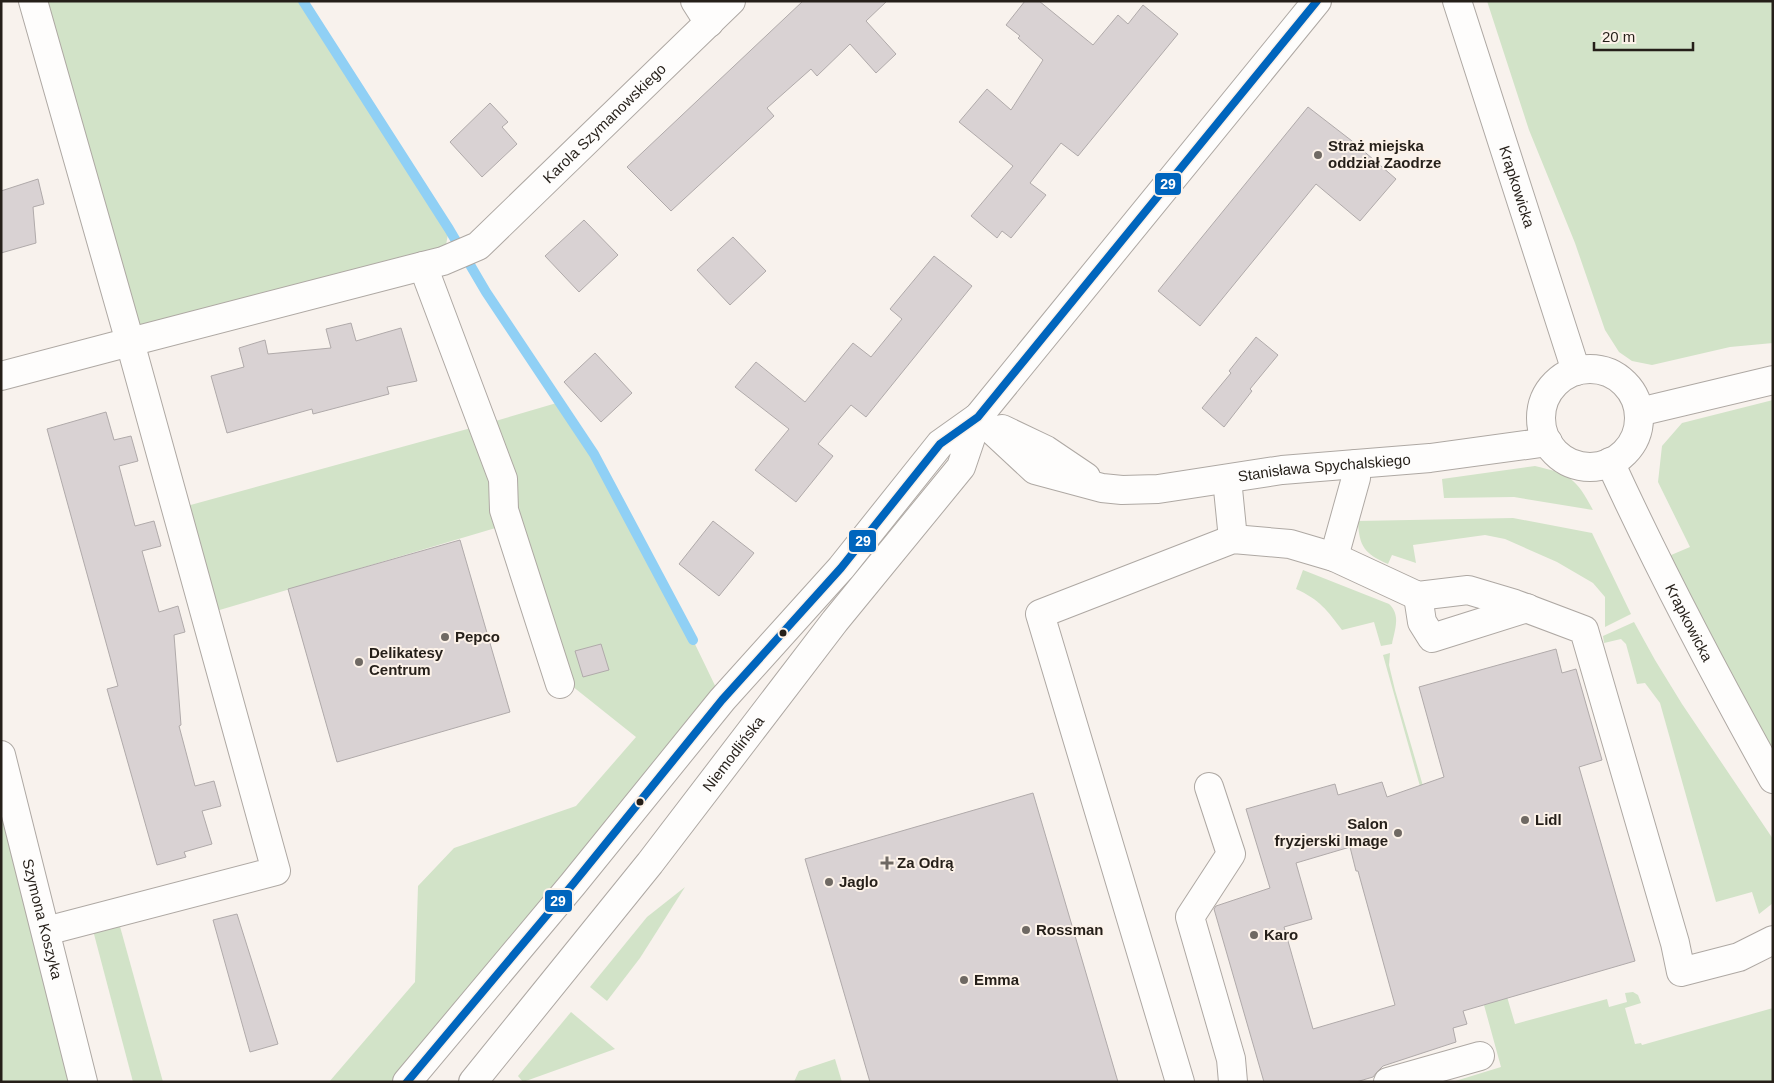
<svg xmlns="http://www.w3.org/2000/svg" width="1774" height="1083" font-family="Helvetica,sans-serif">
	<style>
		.green { fill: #d2e3c8 }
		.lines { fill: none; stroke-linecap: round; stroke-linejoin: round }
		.stream { stroke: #90d0f5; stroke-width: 10 }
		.building { fill: #d9d2d3; stroke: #b0aaaa; fill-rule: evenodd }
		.minor-casing { stroke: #aea8a3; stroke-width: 30 }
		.major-casing { stroke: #aea8a3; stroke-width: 30 }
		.minor { stroke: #fefdfc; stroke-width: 28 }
		.major { stroke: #fefdfc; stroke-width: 28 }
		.bus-1-casing { stroke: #fcf2e9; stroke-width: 11 }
		.bus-1 { stroke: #0065bd; stroke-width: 8 }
		.poi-dot { fill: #6f6963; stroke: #fcf2e9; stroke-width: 2 }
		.bus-dot { fill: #251f19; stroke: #fcf2e9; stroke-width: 2 }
		.labels { text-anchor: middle; stroke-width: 4; stroke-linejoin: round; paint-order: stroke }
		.street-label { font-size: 15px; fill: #251f19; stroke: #fcf2e9 }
		.poi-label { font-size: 15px; font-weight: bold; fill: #251f19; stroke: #fcf2e9; text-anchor: start }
		.line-badge { stroke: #fcf2e9; stroke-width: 2 }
		.badge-label { font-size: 14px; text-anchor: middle; font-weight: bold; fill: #fff }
	</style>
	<rect width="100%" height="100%" fill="#f8f2ed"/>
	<g class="green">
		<polygon points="33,1 303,1 449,229 443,261 130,342"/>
		<polygon points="1487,1 1773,1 1773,343 1730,347 1652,365 1632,361 1619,352 1605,330 1575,243 1529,130"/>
		<polygon points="1773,400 1773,779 1657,561 1690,547 1658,482 1662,446 1682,423"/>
		<polygon points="560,402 594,454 693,640 722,700 407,1082 329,1082 415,982 418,886 454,848 576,806 636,737 557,674 509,524 206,614 176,509 482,425"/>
		<path d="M1535,466C1570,474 1576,478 1593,510L1514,497L1444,498L1442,479Z"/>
		<path d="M1513,518L1592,533L1631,614L1605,627V597L1593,583L1557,562L1505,539L1485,535L1413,545L1416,563L1392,555L1388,564C1365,554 1359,547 1358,521Z"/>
		<path d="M1303,570L1389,604C1401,615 1395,629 1392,644L1381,646L1374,622L1342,630C1327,610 1320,600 1296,589Z"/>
		<polygon points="1634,622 1655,660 1682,704 1773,839 1773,903 1759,914 1752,892 1716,902 1660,703 1645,683 1637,684 1626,644 1621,639 1604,643 1603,636"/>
		<polygon points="1390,653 1389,665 1395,690 1430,810 1427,811 1383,655"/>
		<polygon points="1,755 83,1082 1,1082"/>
		<polygon points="1465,853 1515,1024 1607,999 1609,1007 1627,1002 1625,993 1633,992 1638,995 1641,1003 1625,1008 1635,1044 1641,1043 1642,1045 1773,1008 1773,1082 1452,1082 1501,1067 1444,859"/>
		<polygon points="685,887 640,958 607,1001 590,987 647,917"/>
		<polygon points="116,912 163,1082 133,1082 90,919"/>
		<polygon points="571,1012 615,1049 523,1082 518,1076"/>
		<polygon points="835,1059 842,1082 794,1082 799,1071"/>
	</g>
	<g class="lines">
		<polyline class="stream" points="303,1 449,229 486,292 594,454 693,640"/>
	</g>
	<g class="building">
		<polygon points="803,1 887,1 866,21 896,54 876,73 850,44 817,76 811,69 767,108 774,116 671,211 627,167"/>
		<polygon points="1025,1 1039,1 1093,45 1118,15 1128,24 1143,5 1178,34 1078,156 1061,143 1030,183 1046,195 1011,238 1002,231 997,238 971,216 1013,166 959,122 987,89 1011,110 1043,60 1018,38 1020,36 1006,25"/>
		<polygon points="490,103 508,122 502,127 517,144 482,177 450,142"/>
		<polygon points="1308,107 1352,141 1396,179 1360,221 1316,184 1200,326 1158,291"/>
		<polygon points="38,179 44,204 33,207 36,243 1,253 1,191"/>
		<polygon points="584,220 618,255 579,292 545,256"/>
		<polygon points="733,237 766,271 730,305 697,270"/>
		<polygon points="934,256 972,286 866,417 851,405 818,444 833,456 796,502 755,470 789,429 735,387 756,362 805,402 853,343 871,357 902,319 890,309"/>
		<polygon points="351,323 356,341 401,328 417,381 387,387 389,394 313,414 312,409 227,433 211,376 244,367 239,348 265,340 268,354 331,348 326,329"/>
		<polygon points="1256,337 1278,355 1250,389 1252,391 1224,427 1202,408 1231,373 1229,371"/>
		<polygon points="595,353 632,393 601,422 564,382"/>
		<polygon points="106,412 114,440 131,436 138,461 119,466 135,526 154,521 161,546 142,551 159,612 178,606 185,632 174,635 181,725 179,726 195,786 214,781 221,806 202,811 212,844 184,852 186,857 157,865 107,689 118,686 47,429"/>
		<polygon points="713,521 754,553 719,596 679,564"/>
		<polygon points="460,540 510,712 337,762 288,589"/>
		<polygon points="601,644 609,670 583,677 575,651"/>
		<path d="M1556,649L1562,673L1576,669L1602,760L1579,767L1635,961L1463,1011L1467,1024L1453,1028L1456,1042L1383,1066L1377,1072L1373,1077L1356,1082H1264L1214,909L1216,906L1270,888L1246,809L1335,784L1338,795L1382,782L1387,797L1444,777L1419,687ZM1350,847L1356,871H1358L1395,1005L1313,1029L1284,927L1312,919L1296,863Z"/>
		<polygon points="1033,793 1118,1082 870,1082 805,859"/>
		<polygon points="237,914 278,1044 250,1052 213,920"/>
	</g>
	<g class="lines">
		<defs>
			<g id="minor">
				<polyline points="695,1 709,23"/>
				<path id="s1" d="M1457,1L1576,371"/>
				<polyline points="423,266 503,479 504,510 560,684"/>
				<circle cx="1590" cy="418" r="49"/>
				<polyline points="1,376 130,342 33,1"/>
				<polyline points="1639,412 1773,380"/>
				<path id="s2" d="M978,417L1035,470L1102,488L1122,490L1158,489L1282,470L1430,458L1548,442"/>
				<polyline points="1002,429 1046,450 1086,477"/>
				<path id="s3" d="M1610,462C1660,571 1715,675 1773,779"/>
				<polyline points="1227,479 1233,539"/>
				<polyline points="1334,557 1356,478 1356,464"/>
				<polyline points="1418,596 1422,622 1432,638 1527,608"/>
				<path id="s4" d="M1,755L83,1082"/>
				<polyline points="1209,787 1231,854 1190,917 1231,1059 1233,1082"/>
				<path id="s5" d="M46,931L276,871L130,342L423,266L443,261L478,246L731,1"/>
				<polyline points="1180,1082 1040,614 1233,539 1290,544 1334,557 1418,596 1468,590 1515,604 1584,630 1675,943 1681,972 1739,957 1773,940"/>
				<polyline points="1388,1082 1480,1056"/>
			</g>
			<g id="major">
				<polyline points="407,1082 573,884 722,700 841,568 940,444 978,417 1317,1"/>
				<path id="s6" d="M473,1082L650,863L835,621L961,467L978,417"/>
			</g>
		</defs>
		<use href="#minor" class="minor-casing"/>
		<use href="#major" class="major-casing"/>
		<use href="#minor" class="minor"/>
		<use href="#major" class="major"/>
		<defs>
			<polyline id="bus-1" points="407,1082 573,884 722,700 841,568 940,444 978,417 1317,1"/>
		</defs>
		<use href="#bus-1" class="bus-1-casing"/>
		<use href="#bus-1" class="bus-1"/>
	</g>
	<g class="poi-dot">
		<circle cx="1318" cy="155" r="5"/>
		<circle cx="445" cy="637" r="5"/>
		<circle cx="359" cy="662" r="5"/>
		<circle cx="1525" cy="820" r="5"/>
		<circle cx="1398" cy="833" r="5"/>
		<path d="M884.5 855.5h5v5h5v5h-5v5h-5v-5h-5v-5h5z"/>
		<circle cx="829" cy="882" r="5"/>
		<circle cx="1026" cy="930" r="5"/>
		<circle cx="1254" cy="935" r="5"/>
		<circle cx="964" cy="980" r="5"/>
	</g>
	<g class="bus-dot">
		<circle cx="783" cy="633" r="4.5"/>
		<circle cx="640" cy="802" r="4.5"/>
	</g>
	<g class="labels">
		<g class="street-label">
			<text dy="5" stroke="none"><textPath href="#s5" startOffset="1324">Karola Szymanowskiego</textPath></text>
			<text dy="5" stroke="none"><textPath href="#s1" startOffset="195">Krapkowicka</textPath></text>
			<text dy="5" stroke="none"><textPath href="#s2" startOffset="371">Stanisława Spychalskiego</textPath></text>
			<text dy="5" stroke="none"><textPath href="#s3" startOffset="179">Krapkowicka</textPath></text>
			<text dy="5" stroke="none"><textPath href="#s6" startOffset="419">Niemodlińska</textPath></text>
			<text dy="5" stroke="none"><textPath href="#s4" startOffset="169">Szymona Koszyka</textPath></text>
		</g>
		<g class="poi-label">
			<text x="1328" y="151">Straż miejska<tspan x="1328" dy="17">oddział Zaodrze</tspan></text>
			<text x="455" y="642">Pepco</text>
			<text x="369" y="658">Delikatesy<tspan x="369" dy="17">Centrum</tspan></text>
			<text x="1535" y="825">Lidl</text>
			<text x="1388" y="829" text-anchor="end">Salon<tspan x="1388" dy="17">fryzjerski Image</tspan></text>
			<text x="897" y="868">Za Odrą</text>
			<text x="839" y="887">Jaglo</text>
			<text x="1036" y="935">Rossman</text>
			<text x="1264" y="940">Karo</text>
			<text x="974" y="985">Emma</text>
		</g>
	</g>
	<g class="line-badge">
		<rect x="1154" y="172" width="28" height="24" rx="5" fill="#0065bd"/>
		<rect x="848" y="529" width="29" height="24" rx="5" fill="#0065bd"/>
		<rect x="544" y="889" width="29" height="24" rx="5" fill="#0065bd"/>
	</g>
	<g class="badge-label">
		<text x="1168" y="189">29</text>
		<text x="863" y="546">29</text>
		<text x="558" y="906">29</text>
	</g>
	<rect width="1774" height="1083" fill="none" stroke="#251f19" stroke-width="5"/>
	<path d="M1594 42v8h99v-8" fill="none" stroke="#251f19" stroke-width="2.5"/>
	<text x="1602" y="42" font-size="15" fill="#251f19" stroke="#fcf2e9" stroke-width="4" paint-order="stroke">20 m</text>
</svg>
